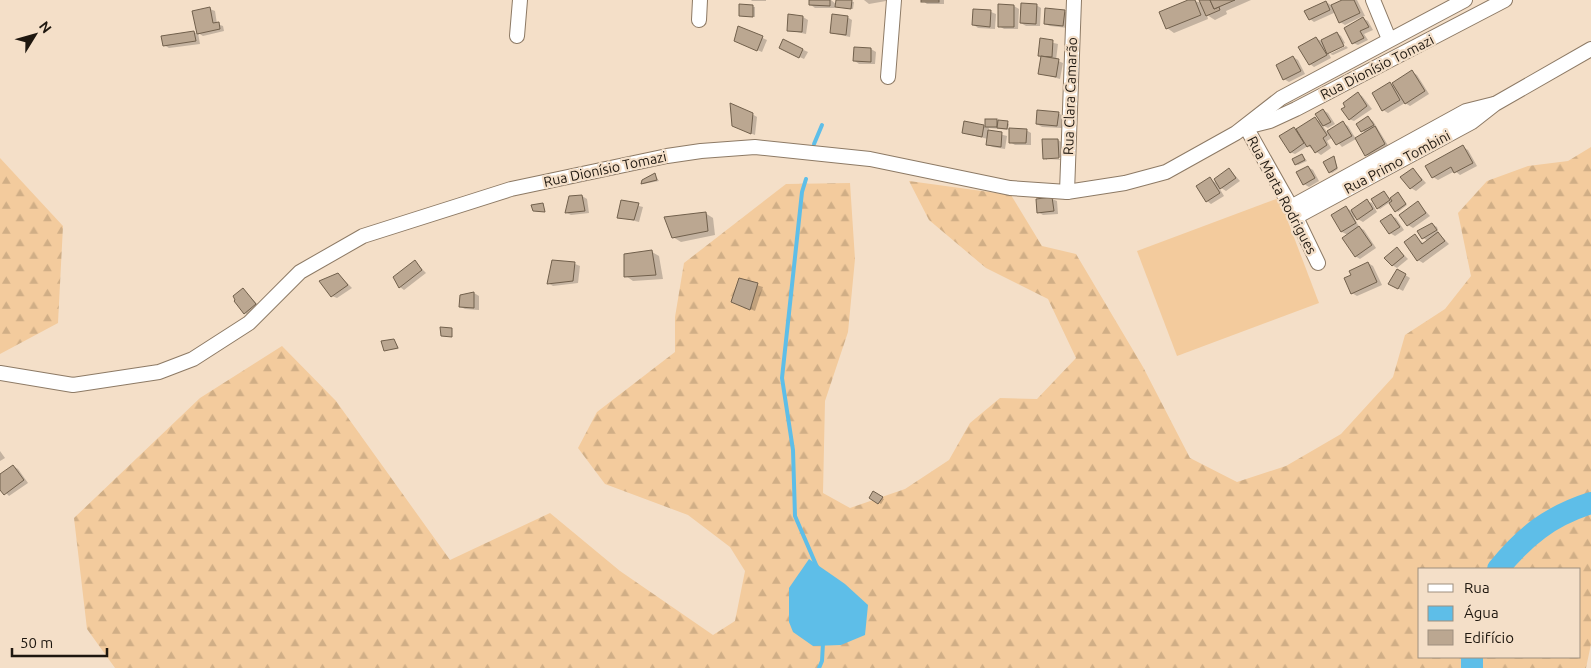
<svg xmlns="http://www.w3.org/2000/svg" width="1591" height="668" font-family="Ubuntu,sans-serif">
	<style>
		.grass { fill: #f3cb9d }
		.forest { fill: url(#forest-firs); fill-rule: evenodd }
		.water { fill: #5ebee8 }
		.shadow { fill: #0003 }
		.lines { fill: none; stroke-linecap: round; stroke-linejoin: round }
		.stream { stroke: #5ebee8; stroke-width: 4 }
		.river { stroke: #5ebee8; stroke-width: 22 }
		.building { fill: #bba791; stroke: #71604c }
		.minor-casing { stroke: #8d7a65; stroke-width: 16 }
		.minor { stroke: #fff; stroke-width: 14 }
		.labels { text-anchor: middle; stroke-width: 4.5; stroke-linejoin: round; paint-order: stroke }
		.street-label { font-size: 14px; fill: #1e170f; stroke: #f4dfc8 }
	</style>
	<defs>
		<pattern id="forest-firs" width="22" height="20" patternUnits="userSpaceOnUse" patternTransform="scale(1.25)"><rect width="22" height="20" fill="#f3cb9d"/><path d="M5 1l3.5 6h-7zM16 11l3.5 6h-7z" fill="#d0ae86"/></pattern>
	</defs>
	<rect width="100%" height="100%" fill="#f4dfc8"/>
	<polygon class="grass" points="1279,198 1319,303 1177,356 1137,251"/>
	<g class="forest">
		<path d="M1591,147V644L1586,668H115L87,629L74,518L200,398L282,346L336,401L450,560L550,513L620,571L713,635L735,621L745,571L730,547L688,515L605,484L578,448L597,412L675,352V317L684,263L786,184L850,183L855,259L848,332L825,401L823,493L850,508L905,489L949,460L970,423L1000,398L1037,399L1076,358L1048,299L986,268L929,220L909,181L1011,195L1042,246L1076,254L1143,367L1190,458L1237,482L1286,466L1341,434L1393,377L1405,335L1445,309L1471,276L1458,213L1487,181L1528,166L1568,161ZM1420,569H1580V657H1420Z"/>
		<polygon points="0,158 63,226 58,323 0,354"/>
	</g>
	<polygon class="water" points="809,559 845,584 868,605 865,635 841,645 813,646 793,632 789,622 789,588"/>
	<g class="shadow">
		<polygon points="751,0 766,0 766,1 752,1"/>
		<polygon points="811,0 831,0 837,5 838,0 854,2 853,9 835,5 835,8 815,8 811,5"/>
		<polygon points="864,0 886,0 886,1 869,4"/>
		<polygon points="922,0 944,0 944,4 927,4"/>
		<polygon points="1191,0 1202,3 1200,0 1251,0 1226,11 1227,14 1215,20 1207,15 1208,19 1174,33 1167,28"/>
		<polygon points="1345,0 1357,0 1365,16 1361,17 1368,21 1373,30 1364,34 1368,40 1358,45 1353,43 1361,17 1345,25 1340,22 1336,12 1314,22 1310,19 1326,2 1331,5"/>
		<polygon points="740,5 755,7 755,17 740,15"/>
		<polygon points="1036,5 1041,8 1040,26 1026,26 1021,23"/>
		<polygon points="1014,6 1019,9 1018,29 1004,29 999,26"/>
		<polygon points="210,9 215,11 217,24 223,26 224,31 203,36 198,33 200,44 169,48 164,45 194,32 199,35 194,12"/>
		<polygon points="975,10 991,12 996,14 995,29 978,28 974,25"/>
		<polygon points="1064,11 1069,14 1068,28 1050,26 1045,24"/>
		<polygon points="803,17 808,20 806,34 788,30"/>
		<polygon points="847,17 852,20 850,37 831,33"/>
		<polygon points="739,27 767,40 762,52 741,43"/>
		<polygon points="1337,33 1341,36 1345,43 1330,51 1330,53 1328,52 1331,58 1314,67 1310,64 1316,38 1321,41"/>
		<polygon points="1041,40 1058,44 1056,60 1063,63 1060,79 1039,73 1042,56"/>
		<polygon points="784,41 808,52 804,59 785,50"/>
		<polygon points="1346,46 1348,48 1333,55 1330,54"/>
		<polygon points="871,49 876,52 875,64 859,64 855,61"/>
		<polygon points="1293,57 1298,60 1305,74 1289,82 1284,79"/>
		<polygon points="1412,72 1417,75 1429,94 1410,106 1405,103 1388,113 1383,110 1390,84 1396,87"/>
		<polygon points="1358,94 1362,96 1372,109 1354,121 1349,119 1347,107"/>
		<polygon points="1323,110 1328,113 1335,124 1328,128 1322,125 1327,132 1343,123 1348,126 1356,139 1342,147 1333,137 1327,141 1331,148 1321,155 1308,146 1295,154 1290,152 1294,128 1297,130 1315,119 1322,122"/>
		<polygon points="1058,113 1063,116 1062,128 1042,127 1037,124"/>
		<polygon points="752,114 757,117 755,135 738,128"/>
		<polygon points="1368,118 1373,121 1389,147 1371,157 1366,155 1365,133 1358,125"/>
		<polygon points="987,120 1007,123 1009,124 1008,129 1026,130 1031,133 1031,145 1015,145 1010,142 1010,130 989,128 988,131 1007,136 1005,149 993,147 988,145 988,139 963,133 984,126 986,128"/>
		<polygon points="1058,140 1063,143 1063,157 1047,157 1047,160 1044,158"/>
		<polygon points="1463,147 1468,150 1477,166 1460,175 1455,171 1438,180 1433,177"/>
		<polygon points="1302,155 1307,161 1298,165 1296,164"/>
		<polygon points="1334,157 1338,169 1332,173 1330,172"/>
		<polygon points="1063,159 1063,160 1047,160"/>
		<polygon points="1308,167 1313,170 1319,181 1309,187 1304,184"/>
		<polygon points="1413,169 1426,183 1416,191 1411,188"/>
		<polygon points="1230,170 1240,181 1226,191 1218,186 1224,196 1211,204 1207,201 1210,179 1218,184"/>
		<polygon points="655,175 659,181 643,184 643,180"/>
		<polygon points="1384,192 1390,199 1398,194 1400,195 1407,205 1398,212 1390,202 1380,209 1378,208"/>
		<polygon points="582,196 587,199 589,213 571,215 567,213"/>
		<polygon points="1052,199 1057,201 1058,214 1043,215 1038,212"/>
		<polygon points="1367,201 1372,203 1377,212 1363,222 1354,217 1359,227 1364,230 1376,248 1360,259 1355,256 1348,235 1342,232 1332,215 1346,207 1351,211"/>
		<polygon points="622,202 643,207 639,222 618,217"/>
		<polygon points="1418,203 1430,216 1413,228 1408,225"/>
		<polygon points="705,213 713,218 715,235 681,242 673,237"/>
		<polygon points="1391,216 1396,218 1404,230 1395,236 1390,233"/>
		<polygon points="1432,224 1437,227 1439,234 1449,244 1423,263 1418,260 1415,236 1424,244 1428,241 1423,238"/>
		<polygon points="1397,248 1408,259 1397,268 1392,265"/>
		<polygon points="652,252 659,256 663,279 633,281 626,276"/>
		<polygon points="415,262 426,273 404,290 400,287"/>
		<polygon points="553,262 575,264 580,266 578,283 553,286 548,283"/>
		<polygon points="1368,263 1373,266 1382,285 1357,296 1352,293"/>
		<polygon points="1397,270 1410,278 1403,291 1390,284"/>
		<polygon points="338,274 352,288 337,298 332,296"/>
		<polygon points="740,280 763,287 755,311 737,304"/>
		<polygon points="243,289 260,307 250,316 245,313"/>
		<polygon points="474,293 479,296 479,310 465,309 461,307 461,296"/>
		<polygon points="394,340 399,349 385,350"/>
		<polygon points="0,451 5,458 0,461"/>
		<polygon points="13,466 18,469 28,483 9,496 0,487 0,476"/>
		<polygon points="873,493 884,499 881,504 870,497"/>
	</g>
	<g class="lines">
		<g class="stream">
			<polyline points="814,144 822,125"/>
			<polyline points="806,179 802,192 782,378 793,450 795,516 817,567"/>
			<polyline points="819,668 822,661 823,643"/>
		</g>
		<g class="river">
			<path d="M1498,569C1525,536 1550,516 1591,503"/>
			<polyline points="1472,668 1472,657"/>
		</g>
	</g>
	<g class="building">
		<polygon points="809,0 830,0 830,6 809,5"/>
		<polygon points="836,0 852,0 851,9 835,7"/>
		<rect x="921" y="0" width="18" height="2"/>
		<polygon points="1188,0 1195,0 1201,15 1166,29 1159,12"/>
		<polygon points="1199,0 1210,0 1214,9 1219,7 1220,10 1206,16"/>
		<polygon points="1210,0 1235,0 1214,9"/>
		<polygon points="1342,0 1354,0 1360,13 1339,23 1331,5"/>
		<polygon points="1326,1 1330,10 1309,20 1304,11"/>
		<polygon points="1021,3 1037,4 1036,24 1020,23"/>
		<polygon points="739,4 753,5 753,17 739,16"/>
		<polygon points="998,4 1014,5 1014,27 998,27"/>
		<polygon points="210,7 213,23 219,22 220,29 197,34 192,11"/>
		<polygon points="1045,8 1065,10 1063,26 1044,24"/>
		<polygon points="973,9 991,10 990,27 972,25"/>
		<polygon points="788,14 803,16 802,32 787,31"/>
		<polygon points="832,14 848,16 846,35 830,33"/>
		<polygon points="1363,17 1369,27 1360,31 1364,38 1352,44 1344,28"/>
		<polygon points="738,26 763,36 757,51 734,41"/>
		<polygon points="194,31 196,41 163,46 161,36"/>
		<polygon points="1337,32 1344,46 1327,54 1321,40"/>
		<polygon points="1316,37 1327,55 1309,65 1298,47"/>
		<polygon points="1040,38 1053,40 1052,57 1038,56"/>
		<polygon points="783,39 803,49 799,58 779,48"/>
		<polygon points="854,47 871,48 871,62 853,61"/>
		<polygon points="1041,56 1059,59 1056,77 1038,74"/>
		<polygon points="1293,56 1301,71 1283,80 1276,65"/>
		<polygon points="1412,70 1425,91 1405,104 1392,83"/>
		<polygon points="1390,82 1400,100 1382,111 1372,93"/>
		<polygon points="1358,92 1367,106 1349,120 1341,109 1345,107 1343,103"/>
		<polygon points="730,103 753,113 751,134 732,126"/>
		<polygon points="1323,109 1331,122 1323,126 1315,114"/>
		<polygon points="1037,110 1059,112 1057,126 1036,124"/>
		<polygon points="1368,116 1374,125 1361,132 1356,124"/>
		<polygon points="1315,117 1327,135 1323,138 1327,145 1315,153 1310,145 1307,147 1296,129"/>
		<rect x="985" y="119" width="12" height="8"/>
		<polygon points="998,120 1008,121 1007,129 997,128"/>
		<polygon points="964,121 984,125 982,137 962,133"/>
		<polygon points="1343,121 1352,136 1336,145 1327,131"/>
		<polygon points="1375,126 1385,144 1365,156 1355,138"/>
		<polygon points="1294,127 1304,143 1290,153 1279,136"/>
		<polygon points="1009,128 1027,129 1026,143 1009,143"/>
		<polygon points="988,130 1002,132 1001,147 986,145"/>
		<polygon points="1042,139 1058,139 1059,158 1043,159"/>
		<polygon points="1463,145 1473,163 1454,173 1451,167 1432,178 1425,166"/>
		<polygon points="1302,154 1305,160 1295,165 1292,159"/>
		<polygon points="1334,156 1337,168 1329,173 1323,162"/>
		<polygon points="1308,166 1315,178 1303,185 1296,172"/>
		<polygon points="1229,168 1236,178 1220,189 1214,179"/>
		<polygon points="1413,168 1422,180 1410,189 1400,177"/>
		<polygon points="655,173 657,180 641,184 642,180"/>
		<polygon points="1210,177 1220,193 1206,202 1196,186"/>
		<polygon points="1384,191 1390,200 1377,209 1371,199"/>
		<polygon points="1398,192 1406,204 1395,212 1389,203 1392,201 1390,198"/>
		<polygon points="582,195 585,211 565,213 569,196"/>
		<polygon points="1052,197 1054,211 1037,213 1036,199"/>
		<polygon points="1367,199 1373,209 1357,220 1351,210"/>
		<polygon points="621,200 639,203 634,220 617,218"/>
		<polygon points="1418,201 1426,213 1407,226 1399,215"/>
		<polygon points="543,203 545,212 533,211 531,205"/>
		<polygon points="1346,206 1356,223 1341,232 1331,215"/>
		<polygon points="706,212 708,231 672,238 664,217"/>
		<polygon points="1391,214 1400,227 1389,234 1380,221"/>
		<polygon points="1432,223 1437,230 1422,239 1417,231"/>
		<polygon points="1359,226 1372,245 1355,257 1342,238"/>
		<polygon points="1438,232 1445,241 1417,261 1404,242 1415,234 1422,244"/>
		<polygon points="1397,247 1404,256 1392,266 1384,258"/>
		<polygon points="652,250 656,275 624,277 624,254"/>
		<polygon points="415,260 422,270 399,288 393,277"/>
		<polygon points="552,260 575,262 573,281 547,284"/>
		<polygon points="1368,262 1377,282 1351,294 1344,278 1351,275 1349,271"/>
		<polygon points="1397,269 1406,274 1398,289 1388,284"/>
		<polygon points="338,273 348,285 331,297 319,281"/>
		<polygon points="739,278 758,283 750,310 731,302"/>
		<polygon points="243,288 256,304 244,314 234,301 235,300 233,296"/>
		<polygon points="474,292 474,308 459,307 460,295"/>
		<polygon points="440,327 452,328 452,337 441,336"/>
		<polygon points="394,339 398,348 384,351 381,341"/>
		<polygon points="13,465 24,480 4,495 0,490 0,474"/>
		<polygon points="873,491 883,497 878,504 869,498"/>
	</g>
	<g class="lines">
		<defs>
			<g id="minor">
				<polyline points="1373,0 1389,39"/>
				<polyline points="699,20 700,0"/>
				<polyline points="517,36 520,0"/>
				<polyline points="888,77 894,0"/>
				<polyline points="1246,127 1270,121 1296,109 1505,0"/>
				<polyline points="1246,127 1291,207 1318,263"/>
				<polyline points="1067,192 1074,0"/>
				<polyline points="1291,207 1466,111 1494,104"/>
				<polyline points="1296,217 1472,122 1495,104 1591,49"/>
				<polyline points="0,373 73,385 159,372 193,359 249,323 300,272 363,236 511,189 667,156 701,151 755,147 870,159 1010,188 1067,192 1125,183 1166,172 1236,133 1281,98 1465,0"/>
			</g>
		</defs>
		<use href="#minor" class="minor-casing"/>
		<use href="#minor" class="minor"/>
	</g>
	<g class="labels">
		<g class="street-label">
			<text transform="translate(1377 67) rotate(-27)" y="5">Rua Dionísio Tomazi</text>
			<text transform="translate(1070 96) rotate(-88)" y="5">Rua Clara Camarão</text>
			<text transform="translate(1397 162) rotate(-28)" y="5">Rua Primo Tombini</text>
			<text transform="translate(605 169) rotate(-12)" y="5">Rua Dionísio Tomazi</text>
			<text transform="translate(1282 195) rotate(62)" y="5">Rua Marta Rodrigues</text>
		</g>
	</g>
	<rect x="1418" y="568" width="162" height="90" fill="#f4dfc8" stroke="#9e8f7e"/>
	<rect x="1428" y="584" width="25" height="8" fill="#ffffff" stroke="#9e8f7e"/>
	<text x="1464" y="593" font-size="15" fill="#1e170f">Rua</text>
	<rect x="1428" y="606" width="25" height="15" fill="#5ebee8" stroke="#9e8f7e"/>
	<text x="1464" y="618" font-size="15" fill="#1e170f">Água</text>
	<rect x="1428" y="630" width="25" height="15" fill="#bba791" stroke="#9e8f7e"/>
	<text x="1464" y="643" font-size="15" fill="#1e170f">Edifício</text>
	<g transform="translate(35 35) rotate(53)" stroke="#f4dfc8" stroke-width="4" paint-order="stroke">
	<path d="M0-4L9 19L0 12L-9 19Z" fill="#1e170f"/>
	<text y="-8" font-size="14" font-weight="bold" text-anchor="middle" fill="#1e170f">N</text>
	</g>
	<path d="M12 648v8h95v-8" fill="none" stroke="#1e170f" stroke-width="2.5"/>
	<text x="20" y="648" font-size="15" fill="#1e170f" stroke="#f4dfc8" stroke-width="4" paint-order="stroke">50 m</text>
</svg>
